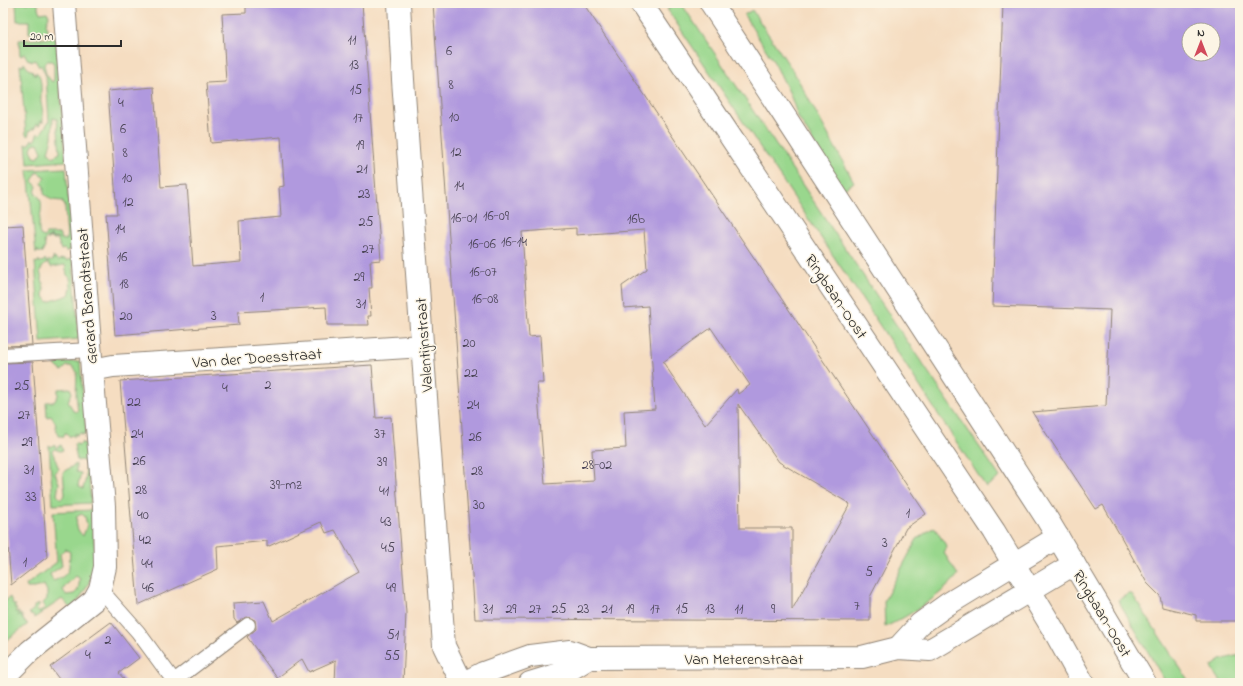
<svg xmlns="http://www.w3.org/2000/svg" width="1243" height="686" font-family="'Indie Flower',sans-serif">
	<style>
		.green { fill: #99d78d; stroke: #62815c; fill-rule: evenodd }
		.building { fill: #b099de; fill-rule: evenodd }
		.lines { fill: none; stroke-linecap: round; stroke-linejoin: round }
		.service-casing { stroke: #908476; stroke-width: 16 }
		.minor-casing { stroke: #908476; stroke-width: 24 }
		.tertiary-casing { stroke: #908476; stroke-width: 24 }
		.secondary-casing { stroke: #908476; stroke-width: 24 }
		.service { stroke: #fff; stroke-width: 14 }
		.minor { stroke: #fff; stroke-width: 22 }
		.tertiary { stroke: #fff; stroke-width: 22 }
		.secondary { stroke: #fff; stroke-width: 22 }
		.labels { text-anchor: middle; stroke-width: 3; stroke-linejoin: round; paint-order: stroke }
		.number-label { font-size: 14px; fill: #4c4658 }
		.street-label { font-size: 16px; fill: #2b2b2b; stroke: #fcf5e5 }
	</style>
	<rect width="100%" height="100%" fill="#fcf5e5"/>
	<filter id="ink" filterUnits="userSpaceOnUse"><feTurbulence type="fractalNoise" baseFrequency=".025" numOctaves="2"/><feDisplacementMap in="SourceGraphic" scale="8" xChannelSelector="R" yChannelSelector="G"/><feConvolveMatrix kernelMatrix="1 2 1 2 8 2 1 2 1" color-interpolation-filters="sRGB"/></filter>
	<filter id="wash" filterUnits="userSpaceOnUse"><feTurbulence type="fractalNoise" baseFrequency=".012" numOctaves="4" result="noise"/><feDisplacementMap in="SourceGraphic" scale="16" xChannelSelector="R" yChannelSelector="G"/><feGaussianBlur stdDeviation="0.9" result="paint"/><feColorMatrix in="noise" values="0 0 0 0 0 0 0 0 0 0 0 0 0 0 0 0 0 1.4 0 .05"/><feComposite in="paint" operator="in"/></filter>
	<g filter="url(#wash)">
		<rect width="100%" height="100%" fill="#f5ddc1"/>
		<g class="green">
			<polygon points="3,3 6,3 8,35 3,35"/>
			<polygon points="16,3 38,3 38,8 40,13 47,12 49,16 46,23 48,31 29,33 29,21 17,21"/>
			<polygon points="675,3 681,3 909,344 1000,477 986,487 865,303 667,9"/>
			<polygon points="752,10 795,74 854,182 843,190 798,117 790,94 775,64 744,15"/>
			<path d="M56,38L66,161L28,164L26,144L29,145L32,139L34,142L38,133L40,135L49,121L46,76L41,65L39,67L35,60L31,62L30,59L28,60L24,53L22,56L20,55L19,40ZM47,61H52L54,64V80L52,82L46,74L44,64ZM53,118L57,119L60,153L53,157L48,152L52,138ZM38,143L42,152L38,158L34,157L31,149L33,144Z"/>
			<path d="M24,63L29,70H32L35,76L36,72C44,79 40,94 41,103C43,108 43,116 43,123L41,121L39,126L37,123L34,130L33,128L31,131L30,130L28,136L26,135L20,65L23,66Z"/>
			<path d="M66,168L72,250L69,249V251L67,250V252L64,249L61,250L57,237L55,240L54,237L53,240L51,236V239L50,236L48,240L47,237L44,241L45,247L42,253L41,251L39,253L38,250L36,254L28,170ZM37,172L45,177L42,183L44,187V194L52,200L62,201L65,206L67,240L61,239L59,234H46L44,237L40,235C35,220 49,203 35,193L37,186L32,181Z"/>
			<path d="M53,257L58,261L60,260L61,261L60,259L64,260L65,259L67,261L69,259L73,260L79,339L41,342L35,262L37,263L39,260L40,263L42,261L43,262L45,259L47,263L49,260L51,262L52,259L54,260ZM49,263L51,267L65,265L67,275L70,278L71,288L69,295L48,302L43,295L44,288L40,271L44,265Z"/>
			<polygon points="80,361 86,433 82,435 82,433 80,433 77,436 75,433 74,437 72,435 70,437 67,433 65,433 63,437 62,436 58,436 55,422 51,416 47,417 46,402 54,402 58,396 58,389 70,388 72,393 68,401 74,412 78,411 76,395 77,372 72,366 67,366 62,371 56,366 55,363"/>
			<polygon points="82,442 83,444 86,443 91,503 53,505 49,445 52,447 54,444 56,448 61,445 62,447 63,450 60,451 54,449 52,451 59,469 55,473 59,483 57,495 61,499 65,494 63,472 76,464 76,472 81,473 78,486 83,489 86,478 85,462 81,460 77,461 74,444 76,443 78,446 78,444 80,445"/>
			<path d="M91,510C95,554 102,574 71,609L62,599L34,618V616L30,615L31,613H29L34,609V606L40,604L36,611L40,612L45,608L43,603L47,599V591L44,585L35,588H27L26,585L57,562L53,512ZM82,514L85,517L87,525L83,536C76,529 76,525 77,516ZM65,549L70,552C69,569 71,575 53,581L50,574L62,566L60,554ZM76,576L80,579L78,590L74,594L66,595L63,590L66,585Z"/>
			<path d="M934,527L947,547L944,553L958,575C941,596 909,616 885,627L884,601L917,539Z"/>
			<polygon points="1128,594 1132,594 1190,683 1166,683 1118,600"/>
			<polygon points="10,597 13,605 16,605 14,608 17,609 15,612 19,612 18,616 21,614 21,617 23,616 22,619 23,618 24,622 26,622 26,623 28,624 3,643 3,617 6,615 6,611 3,609 3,603"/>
			<polygon points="1235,656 1240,656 1240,681 1237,683 1222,683 1211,667 1221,660"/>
		</g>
		<g id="blocks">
			<g class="building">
				<polygon points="300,3 362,3 381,260 370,261 372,288 369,288 371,316 368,316 369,325 327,325 326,307 238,312 239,325 115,335 106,214 117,214 108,91 154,87 161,187 187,185 193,266 241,262 239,221 281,217 279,187 284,186 281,137 211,143 206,83 226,82 222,14 246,13 246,7"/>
				<path d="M433,3H583L926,514L906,528L870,597V621L475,619ZM576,228V235L644,230L647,269L622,286L624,308L648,306L655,409L624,411L626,448L592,450L594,481L545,484L537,383H543L540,336L529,337L522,232ZM711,328L750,385L738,394L737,389L705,425L663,362ZM738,404L779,462L850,504L792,610V528H740Z"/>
				<path d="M1003,3H1240V621H1196V615L1162,607L1160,596L1147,583L1103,505L1096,509L1032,412L1106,406L1110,310L992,306ZM1189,30H1213V54H1189Z"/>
				<polygon points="23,225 32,345 3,346 3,226"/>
				<polygon points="33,362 47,557 11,585 3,480 3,363"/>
				<polygon points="372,365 376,418 391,417 406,613 403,683 335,683 336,660 309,672 302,659 277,678 247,637 256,629 255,620 247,617 237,623 234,619 233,603 264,601 273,621 359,572 335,530 326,533 321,522 267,547 267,541 217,546 218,569 138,605 120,381"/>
				<polygon points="111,622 139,658 119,673 127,683 62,683 50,667"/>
			</g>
		</g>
	</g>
	<g filter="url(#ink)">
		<use href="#blocks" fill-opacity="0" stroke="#908476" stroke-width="1"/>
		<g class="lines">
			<defs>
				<g id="service">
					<polyline points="3,355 90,350"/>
					<polyline points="100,589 138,632 174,681 248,625"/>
				</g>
				<g id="minor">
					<polyline points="399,3 403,80 444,646 462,683"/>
					<polyline points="92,370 113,366 423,346"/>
					<polyline points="3,678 30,651 94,600 100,589 105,567 104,506 92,370 64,3"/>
				</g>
				<g id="tertiary">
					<polyline points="898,648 920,624 948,604 1058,537"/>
					<polyline points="464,683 483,673 530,656 570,651 589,658 862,657 898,648 930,650 1074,564"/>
					<polyline points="530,683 566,672 589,658"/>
				</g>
				<g id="secondary">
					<polyline points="641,3 994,531 1056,634 1083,683"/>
					<polyline points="711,3 1047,519 1145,683"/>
				</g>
			</defs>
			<use href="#service" class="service-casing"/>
			<use href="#minor" class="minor-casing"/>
			<use href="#tertiary" class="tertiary-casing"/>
			<use href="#secondary" class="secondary-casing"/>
			<use href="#service" class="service"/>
			<use href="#minor" class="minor"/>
			<use href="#tertiary" class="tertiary"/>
			<use href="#secondary" class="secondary"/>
		</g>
	</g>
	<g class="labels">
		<g class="number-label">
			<text x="352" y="44">11</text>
			<text x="449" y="55">6</text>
			<text x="354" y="69">13</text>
			<text x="451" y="89">8</text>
			<text x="356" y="94">15</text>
			<text x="121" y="107">4</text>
			<text x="454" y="121">10</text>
			<text x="358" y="122">17</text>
			<text x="123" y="133">6</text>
			<text x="360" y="149">19</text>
			<text x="456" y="156">12</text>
			<text x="125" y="157">8</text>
			<text x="362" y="173">21</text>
			<text x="127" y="182">10</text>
			<text x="459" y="190">14</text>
			<text x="364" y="198">23</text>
			<text x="128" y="206">12</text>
			<text x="496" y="220">16-09</text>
			<text x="464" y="222">16-01</text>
			<text x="636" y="223">16b</text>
			<text x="366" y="226">25</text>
			<text x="120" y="233">14</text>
			<text x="514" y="246">16-14</text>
			<text x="482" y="248">16-06</text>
			<text x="368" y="253">27</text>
			<text x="122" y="261">16</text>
			<text x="483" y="276">16-07</text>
			<text x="359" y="281">29</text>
			<text x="124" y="288">18</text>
			<text x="262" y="301">1</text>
			<text x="485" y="303">16-08</text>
			<text x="361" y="308">31</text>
			<text x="126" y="320">20</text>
			<text x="214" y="320">3</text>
			<text x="469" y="347">20</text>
			<text x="471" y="377">22</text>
			<text x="268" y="389">2</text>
			<text x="22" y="390">25</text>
			<text x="225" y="392">4</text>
			<text x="134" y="406">22</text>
			<text x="473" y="409">24</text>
			<text x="24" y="419">27</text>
			<text x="137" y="438">24</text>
			<text x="380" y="438">37</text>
			<text x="475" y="441">26</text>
			<text x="27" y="446">29</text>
			<text x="139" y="465">26</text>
			<text x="382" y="466">39</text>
			<text x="597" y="469">28-02</text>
			<text x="29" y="474">31</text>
			<text x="477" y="475">28</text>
			<text x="286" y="489">39-mz</text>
			<text x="141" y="494">28</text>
			<text x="384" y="495">41</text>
			<text x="31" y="501">33</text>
			<text x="479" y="509">30</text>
			<text x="908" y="517">1</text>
			<text x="143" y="519">40</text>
			<text x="386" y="526">43</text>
			<text x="145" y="544">42</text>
			<text x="885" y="547">3</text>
			<text x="388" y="552">45</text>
			<text x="25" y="566">1</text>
			<text x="147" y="568">44</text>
			<text x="869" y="576">5</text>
			<text x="148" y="592">46</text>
			<text x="391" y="592">49</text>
			<text x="857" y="610">7</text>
			<text x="488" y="613">31</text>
			<text x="511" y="613">29</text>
			<text x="535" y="613">27</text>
			<text x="559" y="613">25</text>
			<text x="583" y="613">23</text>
			<text x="607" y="613">21</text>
			<text x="630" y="613">19</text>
			<text x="655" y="613">17</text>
			<text x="682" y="613">15</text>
			<text x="710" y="613">13</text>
			<text x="739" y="613">11</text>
			<text x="773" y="613">9</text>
			<text x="393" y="639">51</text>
			<text x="108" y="644">2</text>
			<text x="88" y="659">4</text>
			<text x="392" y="660">55</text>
		</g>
		<g class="street-label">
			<text transform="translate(86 296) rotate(-94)" y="6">Gerard Brandtstraat</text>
			<text transform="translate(837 296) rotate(56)" y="6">Ringbaan-Oost</text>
			<text transform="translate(423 345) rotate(-94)" y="6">Valentijnstraat</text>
			<text transform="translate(257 357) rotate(-4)" y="6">Van der Doesstraat</text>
			<text transform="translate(1103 613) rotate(59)" y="6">Ringbaan-Oost</text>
			<text x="744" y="664">Van Meterenstraat</text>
		</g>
	</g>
	<rect width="1243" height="686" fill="none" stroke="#fcf5e5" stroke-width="16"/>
	<g transform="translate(1201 42)"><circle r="19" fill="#fcf5e5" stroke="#a8a49b"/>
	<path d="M0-3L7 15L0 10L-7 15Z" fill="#d1495b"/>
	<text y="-6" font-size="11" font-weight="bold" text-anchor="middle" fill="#2b2b2b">N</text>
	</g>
	<path d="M24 40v6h97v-6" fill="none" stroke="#2b2b2b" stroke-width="2"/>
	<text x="30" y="40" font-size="12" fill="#2b2b2b" stroke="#fcf5e5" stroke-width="3" paint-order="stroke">20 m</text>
</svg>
